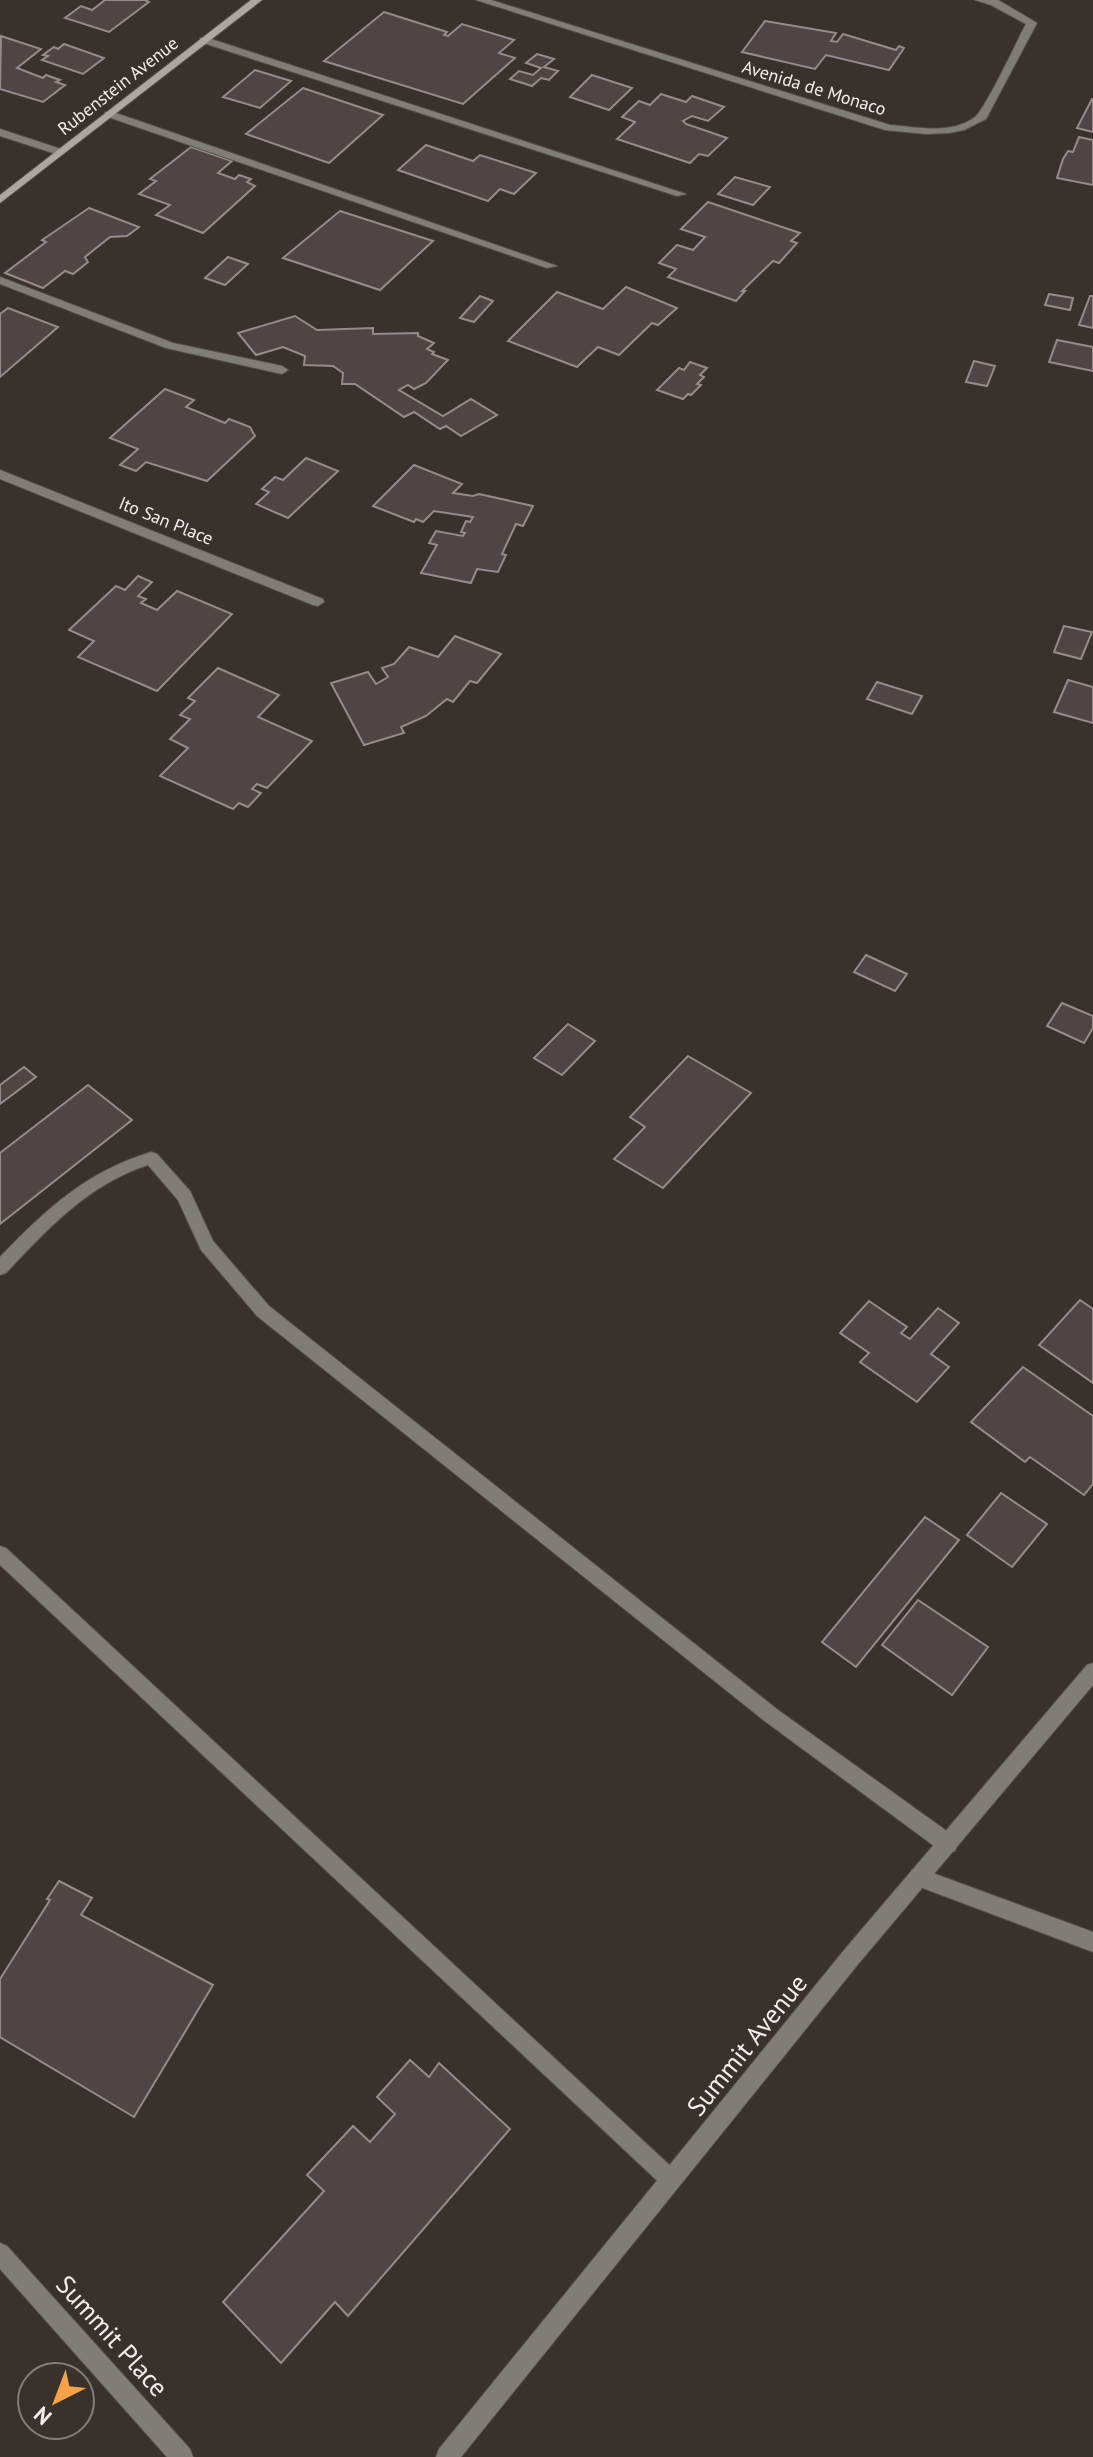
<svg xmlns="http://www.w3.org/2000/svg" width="1093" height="2457" font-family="'PT Sans',sans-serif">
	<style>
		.building { fill: #4f4545; stroke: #968b8a; stroke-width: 2 }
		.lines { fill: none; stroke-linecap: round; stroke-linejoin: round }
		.lane-casing { stroke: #564f4b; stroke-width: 2 }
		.street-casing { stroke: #564f4b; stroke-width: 2 }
		.secondary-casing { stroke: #564f4b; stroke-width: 2 }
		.lane { fill: #807d79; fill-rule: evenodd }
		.street { fill: #807d79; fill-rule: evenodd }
		.secondary { fill: #aba7a1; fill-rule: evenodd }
		.labels { text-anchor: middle; stroke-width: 8; stroke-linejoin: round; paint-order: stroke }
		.far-street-label { font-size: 18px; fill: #f3eeeb; stroke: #38312c }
		.near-street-label { font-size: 26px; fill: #f3eeeb; stroke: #38312c }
	</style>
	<rect width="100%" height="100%" fill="#38312c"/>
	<g class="building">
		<polygon points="105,0 145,0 149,2 109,32 65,18 81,6 92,10"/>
		<polygon points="384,12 447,32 444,35 448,36 462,24 514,40 499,53 515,58 463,104 324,61"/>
		<polygon points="765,21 836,33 831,41 837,42 843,34 896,50 899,46 904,48 889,70 826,55 815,69 742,52"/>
		<polygon points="1,36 41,49 17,68 43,78 46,75 60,80 56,82 65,85 43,102 0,89"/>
		<polygon points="64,44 104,58 83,74 42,60 48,56 43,55 54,47 58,49"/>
		<polygon points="537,54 554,59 544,67 558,71 549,80 541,78 532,86 510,79 519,71 533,75 541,68 526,63"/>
		<polygon points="255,70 291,81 260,108 223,97"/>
		<polygon points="592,75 632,88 609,110 570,97"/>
		<polygon points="303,88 383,115 329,163 246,134"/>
		<polygon points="661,94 686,102 692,96 724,107 708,121 692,116 683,121 686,124 727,138 708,156 699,154 690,163 617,139 635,122 622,117 639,101 650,105"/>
		<polygon points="1092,99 1093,99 1093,132 1077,128"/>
		<polygon points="1079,137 1093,140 1093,185 1057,178 1063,159 1068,151 1073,152"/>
		<polygon points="426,145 473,161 480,155 536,173 514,194 500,189 488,201 398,170"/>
		<polygon points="191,147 232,161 218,173 235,179 239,175 251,179 247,182 255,186 203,233 156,215 170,205 139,194 156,181 150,179"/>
		<polygon points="735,177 770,187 753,205 718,194"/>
		<polygon points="708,202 800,233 791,241 797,243 779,263 773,261 742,291 745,291 736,301 668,277 676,269 659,263 677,245 693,250 705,237 681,229"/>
		<polygon points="89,208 139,227 127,236 110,237 85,257 88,262 73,274 65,271 43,288 5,273 46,242 42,240"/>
		<polygon points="340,211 433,241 380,290 283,258"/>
		<polygon points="228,257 248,264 225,285 205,278"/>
		<polygon points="626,287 677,308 658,325 652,323 619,355 598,347 577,367 508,341 557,292 603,309"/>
		<polygon points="1049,294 1073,298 1070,310 1045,305"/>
		<polygon points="480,296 493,301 474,322 460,318"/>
		<polygon points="1090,296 1093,296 1093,328 1079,325"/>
		<polygon points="8,308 58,327 0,377 0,314"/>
		<polygon points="295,316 317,330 373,328 373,334 418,333 418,336 434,343 427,349 434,352 432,354 448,360 426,383 414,389 408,385 399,390 443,416 471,399 497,415 461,436 446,426 440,429 414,412 404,417 355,384 342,384 343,373 333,366 304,365 305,356 283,347 256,355 238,333"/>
		<polygon points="1057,340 1093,347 1093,371 1049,362"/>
		<polygon points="974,361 995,366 987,386 966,382"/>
		<polygon points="690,362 707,368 700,375 704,377 697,384 701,385 691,395 688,394 683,399 657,390 679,368 684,370"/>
		<polygon points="165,389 194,400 186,407 225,423 229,419 250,427 255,436 207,481 146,462 136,471 120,465 138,449 110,438"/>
		<polygon points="306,458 338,471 288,518 256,504 269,492 262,489 275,477 283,480"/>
		<polygon points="414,465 462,484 453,493 473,496 479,494 533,506 523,526 516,524 502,554 506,555 498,572 477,569 471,583 421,573 437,545 429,543 436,531 463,536 465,533 461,532 466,521 470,522 473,517 434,511 423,522 416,519 414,522 373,506"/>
		<polygon points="138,576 152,582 138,596 146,599 141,603 157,610 177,591 232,614 157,691 78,657 94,641 69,630 116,586 125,590"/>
		<polygon points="1064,626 1092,632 1081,659 1054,652"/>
		<polygon points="455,636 501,654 477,683 470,681 453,702 447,699 426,716 401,727 404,733 364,745 331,683 368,672 376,684 388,677 382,668 394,664 409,647 438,657"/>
		<polygon points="218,668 279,695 258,717 312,741 267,788 257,784 252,789 261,793 248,807 239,803 233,809 160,776 188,748 170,739 190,719 180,715 195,701 188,698"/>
		<polygon points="1068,680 1093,687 1093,723 1054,712"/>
		<polygon points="877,682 922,696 912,714 867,699"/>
		<polygon points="866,955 907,974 895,991 854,972"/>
		<polygon points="1062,1003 1093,1016 1093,1028 1084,1043 1047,1026"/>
		<polygon points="568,1024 595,1041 562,1075 534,1058"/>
		<polygon points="688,1056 751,1093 663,1188 614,1159 645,1127 630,1117"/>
		<polygon points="24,1067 36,1077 0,1104 0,1085"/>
		<polygon points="88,1085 132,1120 0,1224 0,1153"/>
		<polygon points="1080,1300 1093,1309 1093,1383 1039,1345"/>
		<polygon points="869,1301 907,1327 901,1333 910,1339 938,1308 959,1323 931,1354 949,1367 917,1402 860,1362 869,1353 840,1333"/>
		<polygon points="1023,1367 1093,1416 1093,1484 1084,1495 1030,1457 1025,1462 971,1422"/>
		<polygon points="1001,1493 1047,1524 1012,1567 967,1535"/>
		<polygon points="925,1517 959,1540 856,1667 822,1642"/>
		<polygon points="918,1600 988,1647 952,1695 882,1645"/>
		<polygon points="59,1881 92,1898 81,1915 213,1985 134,2117 0,2037 0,1979 50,1900 47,1899"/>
		<polygon points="410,2060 429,2077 439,2063 510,2129 348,2316 335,2302 281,2363 223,2302 324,2191 307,2175 353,2126 370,2142 395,2114 377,2097"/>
	</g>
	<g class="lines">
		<defs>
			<g id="lane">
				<polygon points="105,112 113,112 557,266 547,268 105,116"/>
				<polygon points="0,129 64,150 65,152 56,154 0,136"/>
				<polygon points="0,277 173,343 282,366 288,370 282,374 166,348 0,284"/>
				<path d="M151,1152L157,1154L190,1191L213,1241L269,1306L778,1710L955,1837L957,1844L955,1851L948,1853L941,1851L766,1722L257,1316L201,1250L178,1200L148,1165C89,1184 47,1229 6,1273L0,1275V1257C46,1209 86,1172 151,1152Z"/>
				<polygon points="0,1546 6,1548 678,2173 681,2180 678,2187 671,2190 664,2187 0,1565"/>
				<polygon points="919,1868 1093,1932 1093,1952 912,1884 909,1877 912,1870"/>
			</g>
			<g id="street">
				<path d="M476,0H491L890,125C917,127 952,135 975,117C986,108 1017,41 1026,24L991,5L975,0H998L1037,23L986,119L964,130L949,133L926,134L885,130Z"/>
				<polygon points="200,38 208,38 686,194 677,196 200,42"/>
				<polygon points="0,470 323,599 324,602 318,606 313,605 0,479"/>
				<polygon points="1093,1663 1093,1685 859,1963 461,2457 436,2457 439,2449 845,1949 1087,1665"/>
				<polygon points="0,2243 7,2246 190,2449 193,2457 167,2457 0,2269"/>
			</g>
			<polygon id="secondary" points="251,0 262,0 0,203 0,195"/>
		</defs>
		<use href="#lane" class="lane-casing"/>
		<use href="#street" class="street-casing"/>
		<use href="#secondary" class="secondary-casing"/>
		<use href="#lane" class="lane"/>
		<use href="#street" class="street"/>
		<use href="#secondary" class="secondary"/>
	</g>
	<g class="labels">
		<g class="far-street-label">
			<text transform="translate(118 86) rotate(-38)" y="6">Rubenstein Avenue</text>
			<text transform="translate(814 88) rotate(17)" y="6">Avenida de Monaco</text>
			<text transform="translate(166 521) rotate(22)" y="6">Ito San Place</text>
		</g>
		<g class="near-street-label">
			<text transform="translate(747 2045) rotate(-51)" y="9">Summit Avenue</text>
			<text transform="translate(112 2336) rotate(48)" y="9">Summit Place</text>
		</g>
	</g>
	<g transform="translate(56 2401) rotate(222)"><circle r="38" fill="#38312c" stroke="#837d78" stroke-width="2"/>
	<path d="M0-6L14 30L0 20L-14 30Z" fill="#f6a247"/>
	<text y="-12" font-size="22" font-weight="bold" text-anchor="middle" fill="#f3eeeb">N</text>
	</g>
</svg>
